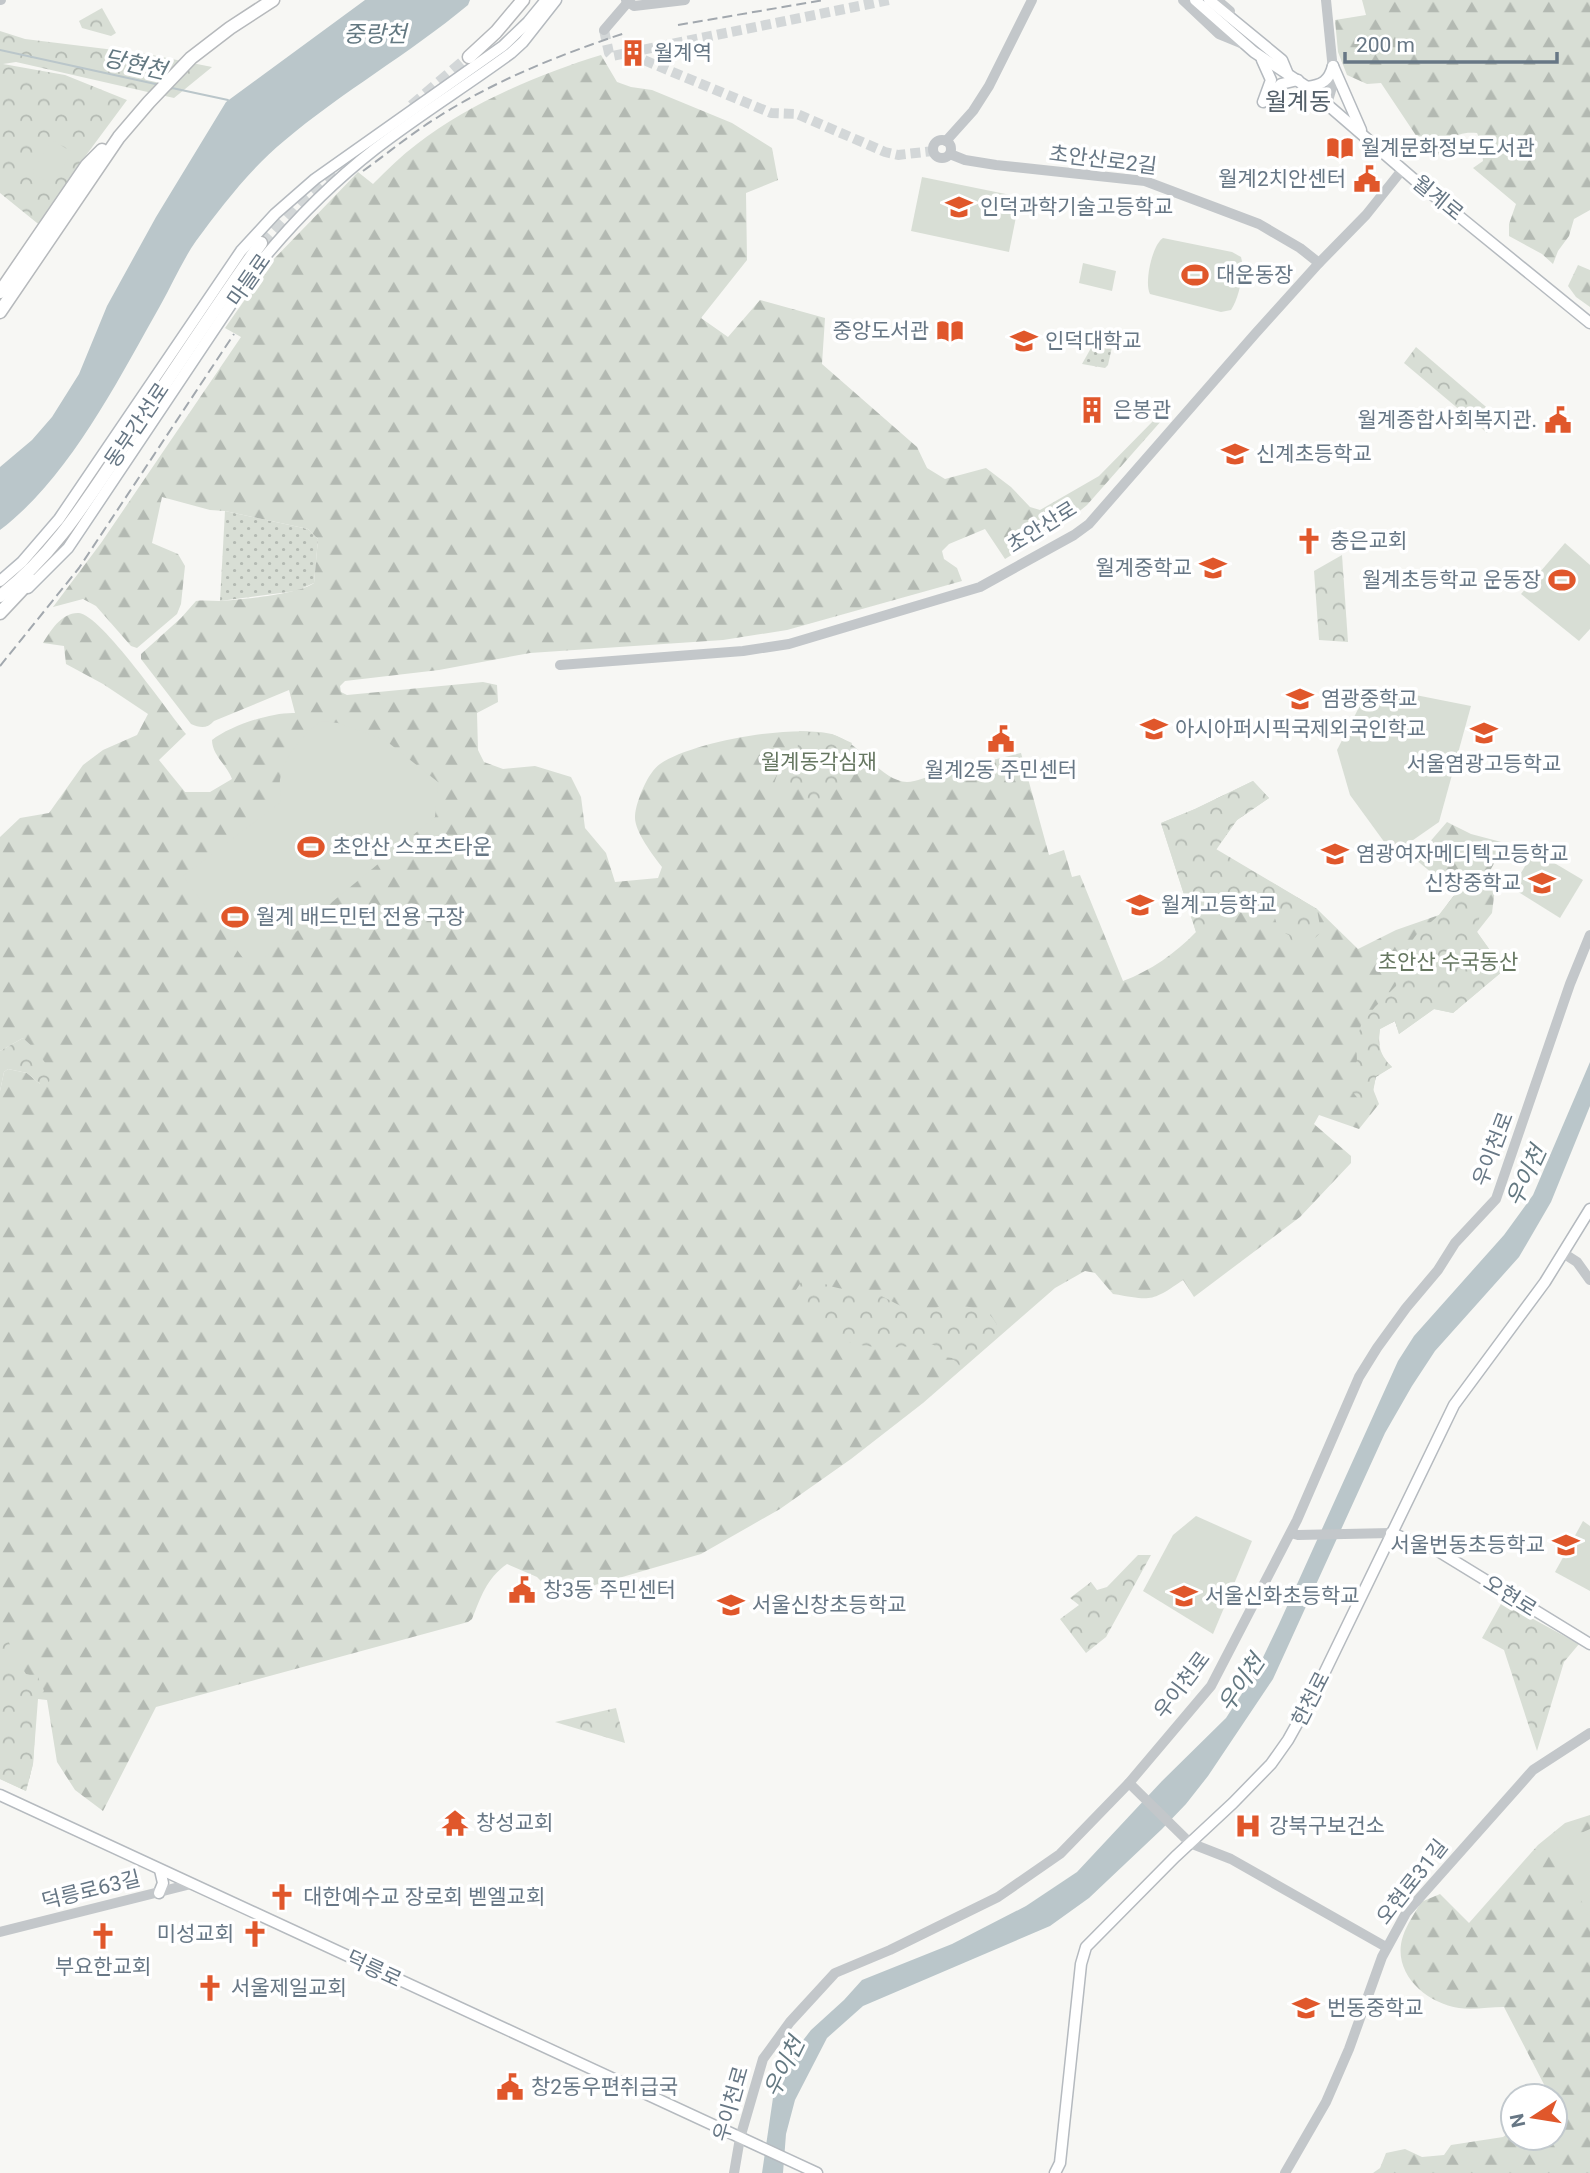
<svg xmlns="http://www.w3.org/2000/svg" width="1590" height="2173" font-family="Roboto,'Noto Sans KR',sans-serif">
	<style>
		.grass { fill: url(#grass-dots) }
		.forest { fill: url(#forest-firs) }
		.park { fill: url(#park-crowns) }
		.pitch { fill: #d8ded5 }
		.water { fill: #bac6ca }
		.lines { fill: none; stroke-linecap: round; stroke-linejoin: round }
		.stream { stroke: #bac6ca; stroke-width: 2 }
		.tertiary-tunnel { stroke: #d3d7d8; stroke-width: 10; stroke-dasharray: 10 5; stroke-linecap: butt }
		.trunk-tunnel { stroke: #d3d7d8; stroke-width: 12; stroke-dasharray: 12 6; stroke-linecap: butt }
		.secondary-casing { stroke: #b5babf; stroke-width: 13 }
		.trunk-casing { stroke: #b6b9bc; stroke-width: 15 }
		.tertiary { stroke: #c3c7ca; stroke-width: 10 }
		.secondary { stroke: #fff; stroke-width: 10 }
		.trunk { stroke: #fff; stroke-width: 12 }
		.rail { stroke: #a2a8ae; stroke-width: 2; stroke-dasharray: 10 5; stroke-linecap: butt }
		.labels { text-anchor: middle; stroke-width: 7; stroke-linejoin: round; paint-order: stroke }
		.poi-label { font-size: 21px; fill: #677785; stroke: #fff; text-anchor: start }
		.street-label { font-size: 21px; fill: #677785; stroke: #fff }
		.park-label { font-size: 21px; fill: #667761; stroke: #fff }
		.water-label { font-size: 23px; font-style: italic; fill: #637881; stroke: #fff }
		.quarter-label { font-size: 24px; fill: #54606a; stroke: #fff }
	</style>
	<defs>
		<pattern id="grass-dots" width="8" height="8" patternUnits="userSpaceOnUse" patternTransform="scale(1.75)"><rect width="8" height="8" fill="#d8ded5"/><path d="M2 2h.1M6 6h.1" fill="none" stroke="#b3b9b2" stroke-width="1.8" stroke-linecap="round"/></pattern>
		<pattern id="forest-firs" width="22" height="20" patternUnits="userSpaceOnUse" patternTransform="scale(1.75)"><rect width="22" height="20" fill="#d8ded5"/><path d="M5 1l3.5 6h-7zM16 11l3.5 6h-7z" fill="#b3b9b2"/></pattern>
		<pattern id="park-crowns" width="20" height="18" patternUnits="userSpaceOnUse" patternTransform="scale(1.75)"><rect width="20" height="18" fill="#d8ded5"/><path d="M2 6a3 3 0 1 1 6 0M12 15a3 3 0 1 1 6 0" fill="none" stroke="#b3b9b2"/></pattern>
	</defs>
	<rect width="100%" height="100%" fill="#f7f7f4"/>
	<g class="grass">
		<polygon points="1094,329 1110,333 1114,338 1108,365 1105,368 1082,364 1091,348"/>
		<polygon points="225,511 308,529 318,539 314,583 296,591 220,601"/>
	</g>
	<g class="forest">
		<path d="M1362,0H1590V210L1574,219L1569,236L1558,251L1553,264L1542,254L1509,236V224L1516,204L1473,168L1483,161L1481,142L1477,133C1454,131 1449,140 1436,158L1418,150L1417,137L1381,83L1367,84L1347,75L1338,52L1335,20L1366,15Z"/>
		<path d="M601,55L617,82L631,87L652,90L732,123L772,148L778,180L746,193L747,260L701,318L728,337L760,300L825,318L822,364L917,447L927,468L945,479L986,468L1011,487L1030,507L1040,510L1099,476L1156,418L1162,420L1087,505L1070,519L1005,559L985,529L949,544L942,551L944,559L957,568L962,581L787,630L723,640L530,653L439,670L345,681L340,686L341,692L347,695L483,682L497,685L498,702L477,713L478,750L484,762L503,769L535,766L571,777L581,797L585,828L606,853L615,882L658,878L662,867C653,855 634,831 635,816C636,801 648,772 660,764C692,742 793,724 831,734C860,741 880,781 907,782C916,782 928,776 938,774C965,767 993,760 1021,753L1049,855L1064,850L1072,877L1080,875L1123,981C1150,971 1176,953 1196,932L1161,823L1195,809L1253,781L1269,798L1237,820L1216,850L1317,909L1358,949L1396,930L1439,915L1456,893L1415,859L1447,822L1471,834L1505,843L1491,869L1495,888L1492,913L1477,932L1504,970L1453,1013L1434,1009L1399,1034L1395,1021L1380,1029C1378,1046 1379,1054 1392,1067L1376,1077L1373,1089L1379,1104L1359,1129L1319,1115L1314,1124L1351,1156V1163L1300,1217L1194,1297L1183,1280C1150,1303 1151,1300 1113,1294L1095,1273L1085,1271L1055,1288L923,1403L851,1459L780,1509L701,1554L571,1592L548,1588L537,1577L507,1564C486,1579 481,1597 472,1619L468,1622L156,1707L103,1811L75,1790L57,1762L47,1700L38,1699L33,1764L26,1791L0,1779V1091L4,1072L8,1069L27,1073L40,1084L23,1038L0,1051V837L20,818L49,813L83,765L103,750L137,735L148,714L103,684L66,664L64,646L43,643C51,630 62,612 79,613C101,615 169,713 186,734L159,760L185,792H210L232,779C227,765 212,755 212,740C230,726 271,712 295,713L289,690L214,721C207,729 200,728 191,724L141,659V654L181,618L196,601C204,600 211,601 219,601C240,600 299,594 314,583L318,539L308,529L225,511L210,510L162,497L152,543L178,554L185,566L181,604L177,614L137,648L131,646L96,606L83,599L53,607L101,543L241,337L225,328L272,261L358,172L373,184C387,170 401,156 417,144C468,104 539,74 601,55Z"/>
		<polygon points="1578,265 1590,270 1590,307 1576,297 1568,286"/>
		<path d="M1590,1815V2173H1373L1380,2168L1386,2153L1405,2149L1422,2157L1444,2155L1451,2145L1503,2137L1513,2130V2138H1555V2096H1550L1504,2007C1490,2007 1473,2010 1459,2008C1425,2003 1391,1972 1403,1936C1407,1924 1415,1913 1421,1902L1440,1894L1469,1923L1538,1845L1565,1823Z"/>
	</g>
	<g class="park">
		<polygon points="102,8 116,33 111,36 82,28 79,21"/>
		<polygon points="0,31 25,39 147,54 212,67 174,98 16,62 3,64 65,75 127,100 84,158 42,227 0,193"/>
		<polygon points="1416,347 1499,418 1487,433 1404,363"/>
		<polygon points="1342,555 1348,642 1319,640 1314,571"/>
		<polygon points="799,731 832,734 852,743 843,763 840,784 829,783 827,800 806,800 805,786 774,784 778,772 797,755"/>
		<path d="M1253,781L1269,798L1237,820L1216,849L1317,909L1321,932L1311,942L1294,950L1289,935C1278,931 1277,925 1274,915L1256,902L1196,932L1161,823L1195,809Z"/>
		<path d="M1465,869L1477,874L1481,906L1477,932L1504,970L1453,1013L1434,1009L1399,1034L1395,1021L1380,1029C1377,1046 1379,1055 1392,1067L1376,1076L1371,1103L1360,1101L1351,1090V1079L1357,1060L1356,1044L1361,1025L1375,1007L1396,986L1401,955L1417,934L1439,915L1456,893L1455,879Z"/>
		<polygon points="23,1038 35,1049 52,1072 49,1082 40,1084 27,1073 8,1069 4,1072 0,1091 0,1051"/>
		<path d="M813,1276C837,1295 848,1285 873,1293C891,1298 902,1311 923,1312C930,1312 936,1307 943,1306C954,1304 982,1307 990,1315C995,1320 998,1327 1001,1333L962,1368L952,1358L944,1357L934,1345C923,1344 912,1346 901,1347C850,1349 823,1339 791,1297L802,1281Z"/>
		<polygon points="1138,1555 1151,1555 1106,1637 1086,1653 1060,1619 1079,1605 1070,1598 1091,1582 1097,1590 1107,1587"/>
		<polygon points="1502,1602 1579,1644 1564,1662 1537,1751 1504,1650 1482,1638"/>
		<path d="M0,1615C5,1636 14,1656 26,1674L38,1677L44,1691L37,1699L33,1764L26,1791L0,1779Z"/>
		<polygon points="616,1708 625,1743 555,1722"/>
	</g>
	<g class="pitch">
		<polygon points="52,140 72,152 52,185 32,172"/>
		<polygon points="922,177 1020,197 1009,252 911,231"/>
		<path d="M1163,238L1232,252L1241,257C1245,271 1239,298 1231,310L1221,312L1150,294C1144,283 1152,245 1163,238Z"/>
		<polygon points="1083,263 1116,271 1112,291 1079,283"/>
		<polygon points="1565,543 1590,565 1590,629 1579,641 1521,594"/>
		<polygon points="1370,686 1471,706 1439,822 1393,854 1350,795 1337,750"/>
		<path d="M321,721L338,723L385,740L438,782L435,817L251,969L183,876L281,802C281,795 279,787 280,780C283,756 304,735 321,721Z"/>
		<polygon points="1534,851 1583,880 1560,918 1512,888"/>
		<polygon points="1196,1516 1252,1541 1213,1634 1143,1591 1173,1535"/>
		<polygon points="1583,1521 1590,1526 1590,1591 1555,1572"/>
		<polygon points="1590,1829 1590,1920 1556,1844"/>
	</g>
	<g class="water">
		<path d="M365,0H470L468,5C409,54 342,92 284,141C251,168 221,207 196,241C182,261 172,285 160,306C118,380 69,478 0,530V467L32,440L52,417L79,374L107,306L156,217L226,102Z"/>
		<polygon points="1590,1062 1590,1106 1551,1202 1519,1257 1435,1351 1412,1386 1385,1433 1273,1679 1208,1776 1186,1804 1162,1829 1089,1898 1050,1926 863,2006 827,2038 795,2100 786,2134 783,2173 762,2173 774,2091 781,2075 794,2052 811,2030 844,2000 862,1980 952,1944 1026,1906 1077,1872 1162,1781 1226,1718 1256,1672 1279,1624 1398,1361 1414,1336 1504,1235 1533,1195"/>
	</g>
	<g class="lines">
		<g class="stream">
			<polyline points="0,50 160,85"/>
			<polyline points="172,88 228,100"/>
		</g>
		<g class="tertiary-tunnel">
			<polyline points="604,30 609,53 612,56 889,0"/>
			<polyline points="633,51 639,58 771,113 797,114 885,152 898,155 933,151"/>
		</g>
		<g class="trunk-tunnel">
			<polyline points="412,106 469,57"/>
			<polyline points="261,243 298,203 335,169"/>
		</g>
		<defs>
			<g id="secondary">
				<polyline points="1195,0 1254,52 1307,87 1417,182 1590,323"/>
				<polyline points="1209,0 1282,60 1287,72"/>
				<polyline points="1262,60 1271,80 1263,102"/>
				<polyline points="1333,66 1361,130"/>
				<path d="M1307,87C1322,85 1329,81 1333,66"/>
				<polyline points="1268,97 1281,84 1298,80"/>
				<polyline points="0,581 22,562 59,519 241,251 275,214 315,179 503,46 528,22 546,0"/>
				<path d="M28,588L68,548L254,270C290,225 330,184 375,149C419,115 466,86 511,53L523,42L556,0"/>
				<polyline points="1391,1533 1438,1551 1590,1644"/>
				<polyline points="0,1795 817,2173"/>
				<polyline points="159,1893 163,1883 160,1870"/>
				<polyline points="1055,2173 1060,2163 1081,1964 1086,1947 1175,1857 1233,1803 1271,1764 1288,1740 1317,1688 1454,1405 1545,1282 1590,1209"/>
			</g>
			<g id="trunk">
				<polyline points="469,57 496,32 523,0"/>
				<polyline points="0,292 87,165 102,150"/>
				<polyline points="0,312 119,137 149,102 191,58 230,28 273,0"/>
				<path d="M0,596C53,556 87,500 124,445C170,377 214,309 261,243"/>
				<polyline points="0,613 31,580"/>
			</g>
		</defs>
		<use href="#secondary" class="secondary-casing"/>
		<use href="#trunk" class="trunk-casing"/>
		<g class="tertiary">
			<polyline points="0,0 1,0"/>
			<polyline points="626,0 634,6 685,0"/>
			<polyline points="1183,0 1219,34 1241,43"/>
			<polyline points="1217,0 1230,11"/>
			<polyline points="1326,0 1334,80 1327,104"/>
			<polyline points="604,30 628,2"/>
			<circle cx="942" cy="149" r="9"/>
			<polyline points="946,141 973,111 989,86 1032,0"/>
			<polyline points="950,154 965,160 996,165 1145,181 1259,224 1300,248 1319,263"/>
			<polyline points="560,665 743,651 789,644 980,587 1074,535 1089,524 1255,334 1319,263 1366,215 1402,170"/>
			<polyline points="1563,1253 1577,1262 1590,1280"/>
			<polyline points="1291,1533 1298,1535 1391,1533"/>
			<polyline points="1129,1783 1190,1843 1231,1859 1386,1947"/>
			<polyline points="0,1932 191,1884"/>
			<polyline points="734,2173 740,2138 763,2059 790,2022 835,1973 890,1950 998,1897 1060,1854 1129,1783 1211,1686 1297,1520 1359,1377 1377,1348 1406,1308 1438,1270 1455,1243 1496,1199 1570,984 1590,935"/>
			<polyline points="1285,2173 1326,2102 1349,2049 1382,1957 1406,1913 1533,1770 1590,1733"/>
		</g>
		<use href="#secondary" class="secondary"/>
		<use href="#trunk" class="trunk"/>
		<g class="rail">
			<polyline points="678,25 824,0"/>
			<path d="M363,171C388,153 412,133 438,117C496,80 559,55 625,33"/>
			<polyline points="0,666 79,568 234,334"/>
		</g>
	</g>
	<defs>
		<symbol id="building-bare" viewBox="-9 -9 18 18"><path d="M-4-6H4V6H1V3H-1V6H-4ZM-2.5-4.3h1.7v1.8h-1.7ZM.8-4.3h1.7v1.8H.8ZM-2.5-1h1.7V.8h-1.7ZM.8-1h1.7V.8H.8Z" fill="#e0572b" stroke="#fff" stroke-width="2.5" paint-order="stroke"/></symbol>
		<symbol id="library-bare" viewBox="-9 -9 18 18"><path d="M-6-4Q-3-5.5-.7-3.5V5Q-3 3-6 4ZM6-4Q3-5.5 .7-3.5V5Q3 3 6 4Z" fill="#e0572b" stroke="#fff" stroke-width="2.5" paint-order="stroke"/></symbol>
		<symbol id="civic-bare" viewBox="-9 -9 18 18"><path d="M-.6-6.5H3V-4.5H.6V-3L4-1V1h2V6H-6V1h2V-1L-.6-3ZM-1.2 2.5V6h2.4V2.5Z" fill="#e0572b" stroke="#fff" stroke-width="2.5" paint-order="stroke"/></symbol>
		<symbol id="school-bare" viewBox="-9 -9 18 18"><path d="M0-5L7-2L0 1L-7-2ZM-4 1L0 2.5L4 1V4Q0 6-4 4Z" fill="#e0572b" stroke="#fff" stroke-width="2.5" paint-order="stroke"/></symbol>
		<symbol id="stadium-bare" viewBox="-9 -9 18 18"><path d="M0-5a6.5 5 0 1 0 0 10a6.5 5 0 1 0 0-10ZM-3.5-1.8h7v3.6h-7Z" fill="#e0572b" stroke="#fff" stroke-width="2.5" paint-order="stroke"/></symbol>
		<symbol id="university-bare" viewBox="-9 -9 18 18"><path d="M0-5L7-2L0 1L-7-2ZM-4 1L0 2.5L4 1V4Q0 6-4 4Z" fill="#e0572b" stroke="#fff" stroke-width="2.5" paint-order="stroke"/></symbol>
		<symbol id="church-bare" viewBox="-9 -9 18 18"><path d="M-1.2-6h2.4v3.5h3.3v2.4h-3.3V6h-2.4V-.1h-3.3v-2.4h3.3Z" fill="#e0572b" stroke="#fff" stroke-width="2.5" paint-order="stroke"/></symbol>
		<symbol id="temple-bare" viewBox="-9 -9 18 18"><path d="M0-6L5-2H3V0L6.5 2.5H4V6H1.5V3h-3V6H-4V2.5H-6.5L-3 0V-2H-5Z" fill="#e0572b" stroke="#fff" stroke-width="2.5" paint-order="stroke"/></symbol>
		<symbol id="hospital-bare" viewBox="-9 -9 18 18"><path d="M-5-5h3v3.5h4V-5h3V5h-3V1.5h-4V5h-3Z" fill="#e0572b" stroke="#fff" stroke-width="2.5" paint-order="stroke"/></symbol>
	</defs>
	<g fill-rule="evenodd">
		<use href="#building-bare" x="614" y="34" width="38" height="38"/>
		<use href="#library-bare" x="1321" y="129" width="38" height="38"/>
		<use href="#civic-bare" x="1348" y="160" width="38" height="38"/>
		<use href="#school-bare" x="940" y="188" width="38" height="38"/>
		<use href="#stadium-bare" x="1176" y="256" width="38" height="38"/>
		<use href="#library-bare" x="931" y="312" width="38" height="38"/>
		<use href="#university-bare" x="1005" y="322" width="38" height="38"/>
		<use href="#building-bare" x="1073" y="391" width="38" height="38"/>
		<use href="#civic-bare" x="1539" y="401" width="38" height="38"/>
		<use href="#school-bare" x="1216" y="435" width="38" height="38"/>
		<use href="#church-bare" x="1290" y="522" width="38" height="38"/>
		<use href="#school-bare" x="1194" y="549" width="38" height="38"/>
		<use href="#stadium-bare" x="1543" y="561" width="38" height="38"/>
		<use href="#school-bare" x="1281" y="680" width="38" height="38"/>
		<use href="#school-bare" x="1135" y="710" width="38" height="38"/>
		<use href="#school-bare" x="1465" y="714" width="38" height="38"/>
		<use href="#civic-bare" x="982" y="720" width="38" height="38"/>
		<use href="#stadium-bare" x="292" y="828" width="38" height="38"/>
		<use href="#school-bare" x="1316" y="835" width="38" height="38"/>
		<use href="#school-bare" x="1523" y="864" width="38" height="38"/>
		<use href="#school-bare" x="1121" y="886" width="38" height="38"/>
		<use href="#stadium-bare" x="216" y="898" width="38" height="38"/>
		<use href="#school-bare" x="1547" y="1526" width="38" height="38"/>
		<use href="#civic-bare" x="503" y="1571" width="38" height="38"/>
		<use href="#school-bare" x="1165" y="1577" width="38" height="38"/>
		<use href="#school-bare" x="712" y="1586" width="38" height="38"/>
		<use href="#temple-bare" x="436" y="1804" width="38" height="38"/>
		<use href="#hospital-bare" x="1229" y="1807" width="38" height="38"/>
		<use href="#church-bare" x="263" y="1878" width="38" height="38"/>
		<use href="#church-bare" x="236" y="1915" width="38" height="38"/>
		<use href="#church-bare" x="84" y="1917" width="38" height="38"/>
		<use href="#church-bare" x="191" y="1969" width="38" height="38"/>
		<use href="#school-bare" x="1287" y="1989" width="38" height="38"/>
		<use href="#civic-bare" x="491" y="2068" width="38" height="38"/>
	</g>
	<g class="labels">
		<g class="poi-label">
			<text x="654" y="60">월계역</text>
			<text x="1361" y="155">월계문화정보도서관</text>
			<text x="1346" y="186" text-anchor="end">월계2치안센터</text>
			<text x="980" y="214">인덕과학기술고등학교</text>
			<text x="1216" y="282">대운동장</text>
			<text x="929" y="338" text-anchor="end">중앙도서관</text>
			<text x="1045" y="348">인덕대학교</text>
			<text x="1113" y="417">은봉관</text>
			<text x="1537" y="427" text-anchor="end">월계종합사회복지관.</text>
			<text x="1256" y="461">신계초등학교</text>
			<text x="1330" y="548">충은교회</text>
			<text x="1192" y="575" text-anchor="end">월계중학교</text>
			<text x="1541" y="587" text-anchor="end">월계초등학교 운동장</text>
			<text x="1321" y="706">염광중학교</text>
			<text x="1175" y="736">아시아퍼시픽국제외국인학교</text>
			<text x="1484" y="771" text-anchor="middle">서울염광고등학교</text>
			<text x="1001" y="777" text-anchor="middle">월계2동 주민센터</text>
			<text x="332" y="854">초안산 스포츠타운</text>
			<text x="1356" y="861">염광여자메디텍고등학교</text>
			<text x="1521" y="890" text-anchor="end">신창중학교</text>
			<text x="1161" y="912">월계고등학교</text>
			<text x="256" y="924">월계 배드민턴 전용 구장</text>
			<text x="1545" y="1552" text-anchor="end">서울번동초등학교</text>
			<text x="543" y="1597">창3동 주민센터</text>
			<text x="1205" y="1603">서울신화초등학교</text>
			<text x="752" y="1612">서울신창초등학교</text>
			<text x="476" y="1830">창성교회</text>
			<text x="1269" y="1833">강북구보건소</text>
			<text x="303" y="1904">대한예수교 장로회 벧엘교회</text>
			<text x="234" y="1941" text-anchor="end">미성교회</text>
			<text x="103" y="1974" text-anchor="middle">부요한교회</text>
			<text x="231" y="1995">서울제일교회</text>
			<text x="1327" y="2015">번동중학교</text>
			<text x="531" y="2094">창2동우편취급국</text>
		</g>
		<g class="street-label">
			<text transform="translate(1103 160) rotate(7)" y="7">초안산로2길</text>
			<text transform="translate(1438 198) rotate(39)" y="7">월계로</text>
			<text transform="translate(249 280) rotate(-55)" y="7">마들로</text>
			<text transform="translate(137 425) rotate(-56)" y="7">동부간선로</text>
			<text transform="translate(1042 527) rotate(-32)" y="7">초안산로</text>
			<text transform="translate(1493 1149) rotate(-69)" y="7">우이천로</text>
			<text transform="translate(1510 1596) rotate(32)" y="7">오현로</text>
			<text transform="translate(1182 1685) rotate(-53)" y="7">우이천로</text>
			<text transform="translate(1311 1699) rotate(-63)" y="7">한천로</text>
			<text transform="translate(1412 1882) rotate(-52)" y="7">오현로31길</text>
			<text transform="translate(91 1890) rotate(-14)" y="7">덕릉로63길</text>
			<text transform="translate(374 1969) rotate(25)" y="7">덕릉로</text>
			<text transform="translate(731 2104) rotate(-74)" y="7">우이천로</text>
		</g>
		<g class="park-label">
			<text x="819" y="769">월계동각심재</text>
			<text x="1448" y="969">초안산 수국동산</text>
		</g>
		<g class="water-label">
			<text x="375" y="42">중랑천</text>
			<text transform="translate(135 64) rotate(13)" y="8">당현천</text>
			<text transform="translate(1526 1176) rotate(-65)" y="8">우이천</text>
			<text transform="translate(1241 1683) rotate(-56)" y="8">우이천</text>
			<text transform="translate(784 2067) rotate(-64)" y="8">우이천</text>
		</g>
		<g class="quarter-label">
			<text x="1298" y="110">월계동</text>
		</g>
	</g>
	<g transform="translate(1534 2117) rotate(258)"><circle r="33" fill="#ffffff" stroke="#c2c9ce" stroke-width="2"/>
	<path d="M0-5L12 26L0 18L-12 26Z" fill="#e0572b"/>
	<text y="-10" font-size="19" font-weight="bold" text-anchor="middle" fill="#677785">N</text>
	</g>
	<path d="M1345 52v10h212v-10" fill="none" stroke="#677785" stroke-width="3.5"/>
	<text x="1356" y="52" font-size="21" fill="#677785" stroke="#ffffff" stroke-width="5" paint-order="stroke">200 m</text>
</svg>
